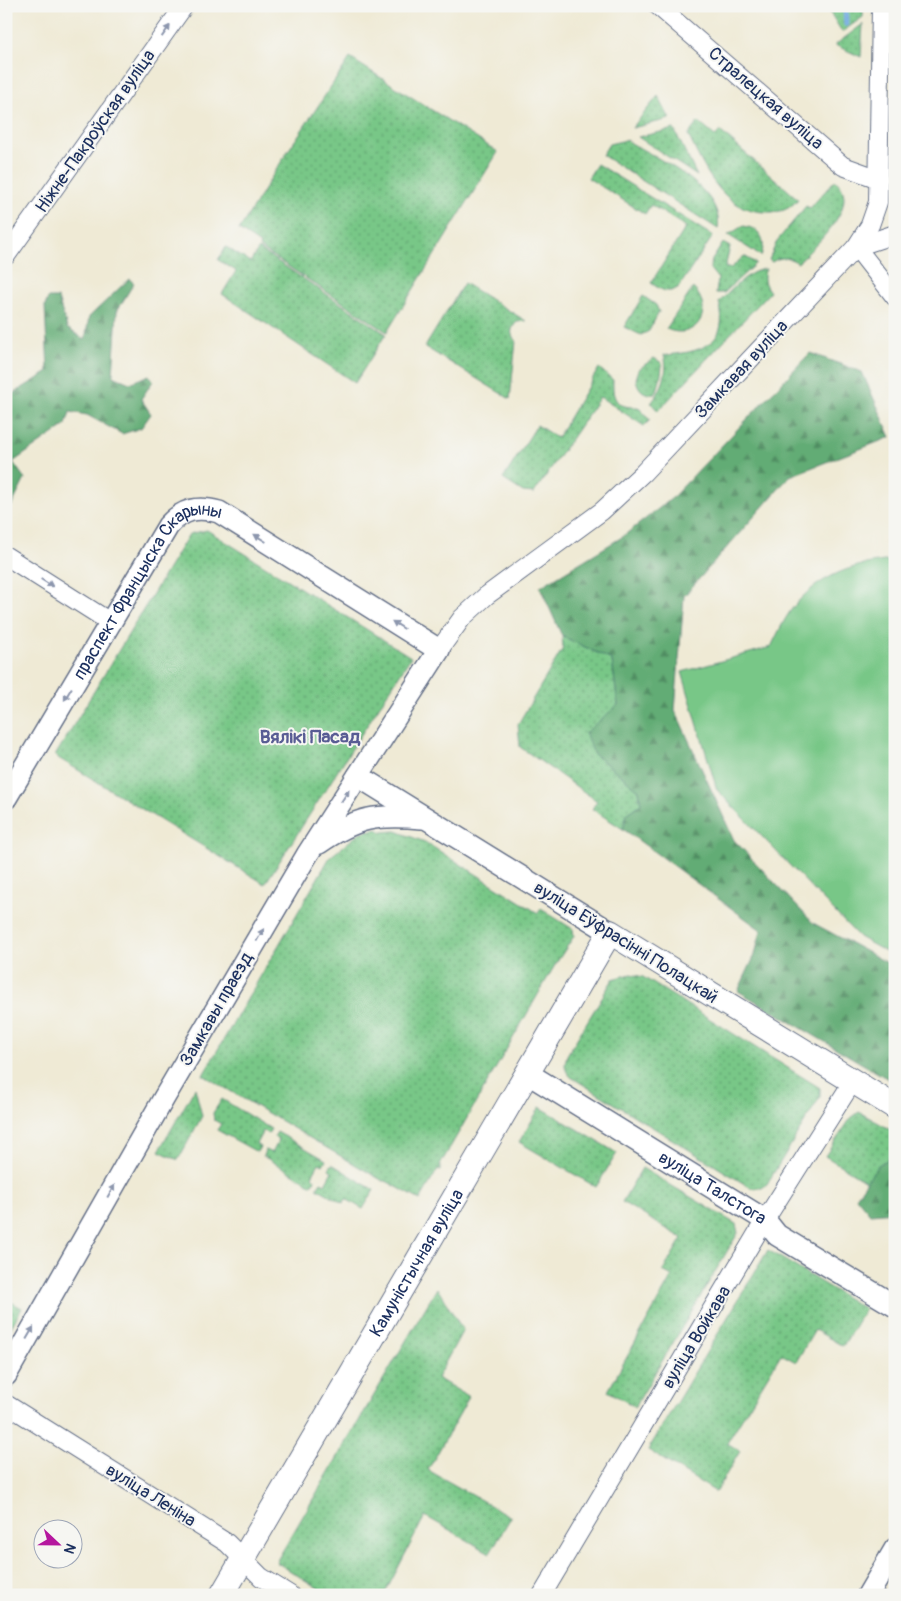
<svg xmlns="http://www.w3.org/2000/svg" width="901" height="1601" font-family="Pangolin,sans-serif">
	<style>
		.green { fill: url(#green-dots); stroke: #4a7b72 }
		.forest { fill: url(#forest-firs); stroke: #3e6e69 }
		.pitch { fill: #78c787; stroke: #4a7b72 }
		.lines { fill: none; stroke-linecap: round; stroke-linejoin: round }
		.stream { stroke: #73aae1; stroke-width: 5.5 }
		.minor-casing { stroke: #657088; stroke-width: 20 }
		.tertiary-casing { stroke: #657088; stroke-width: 24 }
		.secondary-casing { stroke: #657088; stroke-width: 26 }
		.minor { stroke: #fff; stroke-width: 18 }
		.tertiary { stroke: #fff; stroke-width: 21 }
		.secondary { stroke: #fff; stroke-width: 24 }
		.oneway { fill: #8d97ae }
		.labels { text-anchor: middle; stroke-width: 4; stroke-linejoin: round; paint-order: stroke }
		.street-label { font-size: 18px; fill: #1b2f5e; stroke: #f6f6f2 }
		.neighbourhood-label { font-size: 19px; font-weight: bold; fill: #585c94; stroke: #f6f6f2 }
	</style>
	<defs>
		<pattern id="green-dots" width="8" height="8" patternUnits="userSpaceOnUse" patternTransform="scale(1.25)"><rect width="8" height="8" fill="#78c787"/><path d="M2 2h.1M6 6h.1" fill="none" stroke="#62a272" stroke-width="1.8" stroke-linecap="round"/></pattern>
		<pattern id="forest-firs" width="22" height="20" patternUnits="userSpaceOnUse" patternTransform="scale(1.25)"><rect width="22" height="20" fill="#62ac74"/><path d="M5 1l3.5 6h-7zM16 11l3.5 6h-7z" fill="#508c62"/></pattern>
	</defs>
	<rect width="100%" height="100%" fill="#f6f6f2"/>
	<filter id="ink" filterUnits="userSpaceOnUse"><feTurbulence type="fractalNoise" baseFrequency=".02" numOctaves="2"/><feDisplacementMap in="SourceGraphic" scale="10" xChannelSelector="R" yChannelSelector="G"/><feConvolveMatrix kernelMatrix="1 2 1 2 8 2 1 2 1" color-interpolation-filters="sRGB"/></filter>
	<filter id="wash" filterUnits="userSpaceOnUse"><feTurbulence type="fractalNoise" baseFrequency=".0096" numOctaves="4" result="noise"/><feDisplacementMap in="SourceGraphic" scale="20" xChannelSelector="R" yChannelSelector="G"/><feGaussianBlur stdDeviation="1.12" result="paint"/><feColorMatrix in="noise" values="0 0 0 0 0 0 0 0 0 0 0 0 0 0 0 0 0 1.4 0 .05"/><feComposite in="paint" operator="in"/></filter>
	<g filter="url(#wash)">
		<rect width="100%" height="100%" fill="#efead5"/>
		<g class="green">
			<polygon points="826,6 863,6 863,17 842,32"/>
			<polygon points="863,24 861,57 835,45"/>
			<polygon points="350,58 498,152 387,332 259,247 260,244 239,230 286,154"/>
			<polygon points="658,96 670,119 632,128"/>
			<path d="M698,122L715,136L720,131L798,199C789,210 782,212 768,212C723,213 704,168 688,135Z"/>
			<polygon points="674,129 697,176 638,137"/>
			<path d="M626,140C655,158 725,187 718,229L602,155L609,144Z"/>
			<path d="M597,164L713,236L679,287C668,295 661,290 651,283L686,227L651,205L645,214L588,178Z"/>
			<path d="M835,180C864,204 815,245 798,263C789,257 781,256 772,262L769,260L777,241L806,206L810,208Z"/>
			<path d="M743,226C760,228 767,239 761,256L728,235Z"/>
			<polygon points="723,243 730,247 725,268 731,268 744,256 756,263 724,293 716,293 718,279 710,269 712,260"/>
			<polygon points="226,247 250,262 259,249 386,334 355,383 222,294 236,271 218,260"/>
			<path d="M766,269C762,278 764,284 770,292L658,411L651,403C662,390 669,372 664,355C698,353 731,345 719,302C732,290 748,270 766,269Z"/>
			<path d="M464,283L526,321L517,322C511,328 509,334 516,341L510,399L425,347Z"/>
			<path d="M693,288C716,310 696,342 666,329Z"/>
			<polygon points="643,296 656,305 659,312 649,331 641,335 624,327"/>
			<path d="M654,358L662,363C662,371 659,388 655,394C643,395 638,389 636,379L639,369Z"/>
			<path d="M599,368L613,380C612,400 617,408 638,407L650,420L644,426L600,397L534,493L523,492L503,479L537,425L557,438Z"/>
			<polygon points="207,530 411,657 265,884 55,756 189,534"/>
			<polygon points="562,636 612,660 618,705 594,754 639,790 641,805 627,813 623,829 592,809 597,801 520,747 518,724 563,648"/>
			<polygon points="377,829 381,832 396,831 425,842 538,913 541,909 573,929 574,936 555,965 440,1165 441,1170 438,1169 420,1200 386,1181 383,1181 203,1075 330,857 361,832"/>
			<path d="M631,974L643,977L820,1088V1097L767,1184L762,1188H751L571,1077C564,1070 564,1065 567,1055L613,979Z"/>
			<polygon points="195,1088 202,1116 178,1160 159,1151"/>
			<polygon points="222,1099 271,1129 268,1134 263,1131 256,1144 260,1147 257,1152 217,1130 221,1124 214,1120 213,1113"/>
			<polygon points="540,1107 617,1153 596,1187 519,1142"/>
			<polygon points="859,1112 895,1132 895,1199 825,1156 851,1118"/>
			<polygon points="277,1132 326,1160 323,1165 319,1163 312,1176 315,1179 312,1185 263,1156 265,1150 272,1153 279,1140 274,1137"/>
			<polygon points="332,1164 374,1190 363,1209 346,1199 343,1203 317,1188 321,1182 325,1184 332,1171 329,1169"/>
			<polygon points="642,1168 736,1224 738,1233 635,1407 608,1391 672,1276 663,1271 682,1238 622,1202"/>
			<polygon points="768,1250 865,1309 843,1346 815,1330 796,1362 781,1354 727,1443 740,1451 716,1492 648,1450"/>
			<polygon points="437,1288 463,1330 437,1378 469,1397 428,1470 511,1517 490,1553 425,1516 384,1595 329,1595 276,1562"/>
			<polygon points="6,1299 22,1308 6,1336"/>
		</g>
		<g class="forest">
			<polygon points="129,279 134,283 117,311 113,376 130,383 149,375 153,381 141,399 151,414 141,428 122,434 87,415 70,412 66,425 13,462 25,479 11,507 6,502 6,398 48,372 45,306 48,298 58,298 67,328 85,340 89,317"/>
			<polygon points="810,353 862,372 891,437 790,476 684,596 675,710 734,840 813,923 895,967 895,1083 738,991 755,955 761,930 623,829 627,813 641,804 639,790 594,754 585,733 618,705 612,660 562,636 540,587 622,537 671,499"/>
			<polygon points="895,1155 895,1212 870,1214 856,1197 878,1165"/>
		</g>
		<path class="pitch" d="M895,560V957L859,937L717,790L682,672L771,647C777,635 783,621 791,610C817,576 853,563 895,560Z"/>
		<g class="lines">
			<polyline class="stream" points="845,6 846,24"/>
		</g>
	</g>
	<g filter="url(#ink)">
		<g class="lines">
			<defs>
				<g id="minor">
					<polyline points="658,6 843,166 879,179"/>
					<polyline points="856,247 895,297"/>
					<polyline points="856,247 895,234"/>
					<polyline points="6,256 184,6"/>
					<polyline points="6,556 110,622"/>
					<polyline points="439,650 462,618 486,596 602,511 643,473 856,247 870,225 878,202 881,6"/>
					<polyline points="6,1404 227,1543 261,1577 290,1595"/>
					<polyline points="542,1595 765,1220 853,1081"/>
				</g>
				<g id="tertiary">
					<polyline points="358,776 610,932"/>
					<path id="s1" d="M6,798L168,526C183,509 197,506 219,512L439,650L307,855L164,1098L6,1375"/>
					<path d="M319,843C357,817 376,814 422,818"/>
					<path id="s2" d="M527,1073L765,1220L777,1235L895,1306"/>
					<polyline points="868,1595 895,1549"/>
				</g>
				<g id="secondary">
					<path id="s3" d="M222,1595L610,932L895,1107"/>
				</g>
			</defs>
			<use href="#minor" class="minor-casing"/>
			<use href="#tertiary" class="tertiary-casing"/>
			<use href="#secondary" class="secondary-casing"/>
			<use href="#minor" class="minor"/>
			<use href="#tertiary" class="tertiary"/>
			<use href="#secondary" class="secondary"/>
		</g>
		<defs><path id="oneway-solid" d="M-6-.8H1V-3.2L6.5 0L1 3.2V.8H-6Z" transform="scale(1.25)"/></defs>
		<g class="oneway">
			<use href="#oneway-solid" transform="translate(166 31) rotate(-55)"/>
			<use href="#oneway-solid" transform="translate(260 538) rotate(-148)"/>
			<use href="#oneway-solid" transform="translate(47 583) rotate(32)"/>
			<use href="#oneway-solid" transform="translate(398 625) rotate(-148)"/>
			<use href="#oneway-solid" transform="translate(68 694) rotate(121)"/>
			<use href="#oneway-solid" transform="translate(345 796) rotate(-57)"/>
			<use href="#oneway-solid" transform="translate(260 935) rotate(-60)"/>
			<use href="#oneway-solid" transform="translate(111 1191) rotate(-60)"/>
			<use href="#oneway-solid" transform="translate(30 1333) rotate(-60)"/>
		</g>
	</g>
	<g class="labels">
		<g class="street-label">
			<text transform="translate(766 98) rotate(41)" y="6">Стралецкая вуліца</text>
			<text transform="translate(95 131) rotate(-55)" y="6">Ніжне-Пакроўская вуліца</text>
			<text transform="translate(741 369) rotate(-47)" y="6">Замкавая вуліца</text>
			<text dy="6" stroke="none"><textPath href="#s1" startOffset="258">праспект Францыска Скарыны</textPath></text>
			<text transform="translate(626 942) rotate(32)" y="6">вуліца Еўфрасінні Полацкай</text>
			<text transform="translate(216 1009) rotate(-60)" y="6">Замкавы праезд</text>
			<text dy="6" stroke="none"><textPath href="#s2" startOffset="218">вуліца Талстога</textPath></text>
			<text dy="6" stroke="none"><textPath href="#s3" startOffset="385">Камуністычная вуліца</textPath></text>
			<text transform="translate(696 1337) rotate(-59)" y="6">вуліца Войкава</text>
			<text transform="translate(151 1495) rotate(32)" y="6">вуліца Леніна</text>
		</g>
		<g class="neighbourhood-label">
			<text x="310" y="743">Вялікі Пасад</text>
		</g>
	</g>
	<rect width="901" height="1601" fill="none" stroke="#f6f6f2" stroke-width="25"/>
	<g transform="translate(58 1544) rotate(112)"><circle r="24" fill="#f6f6f2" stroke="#9ea6b7"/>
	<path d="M0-4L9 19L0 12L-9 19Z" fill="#b5179e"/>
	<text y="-8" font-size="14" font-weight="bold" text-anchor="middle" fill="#1b2f5e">N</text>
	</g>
</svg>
